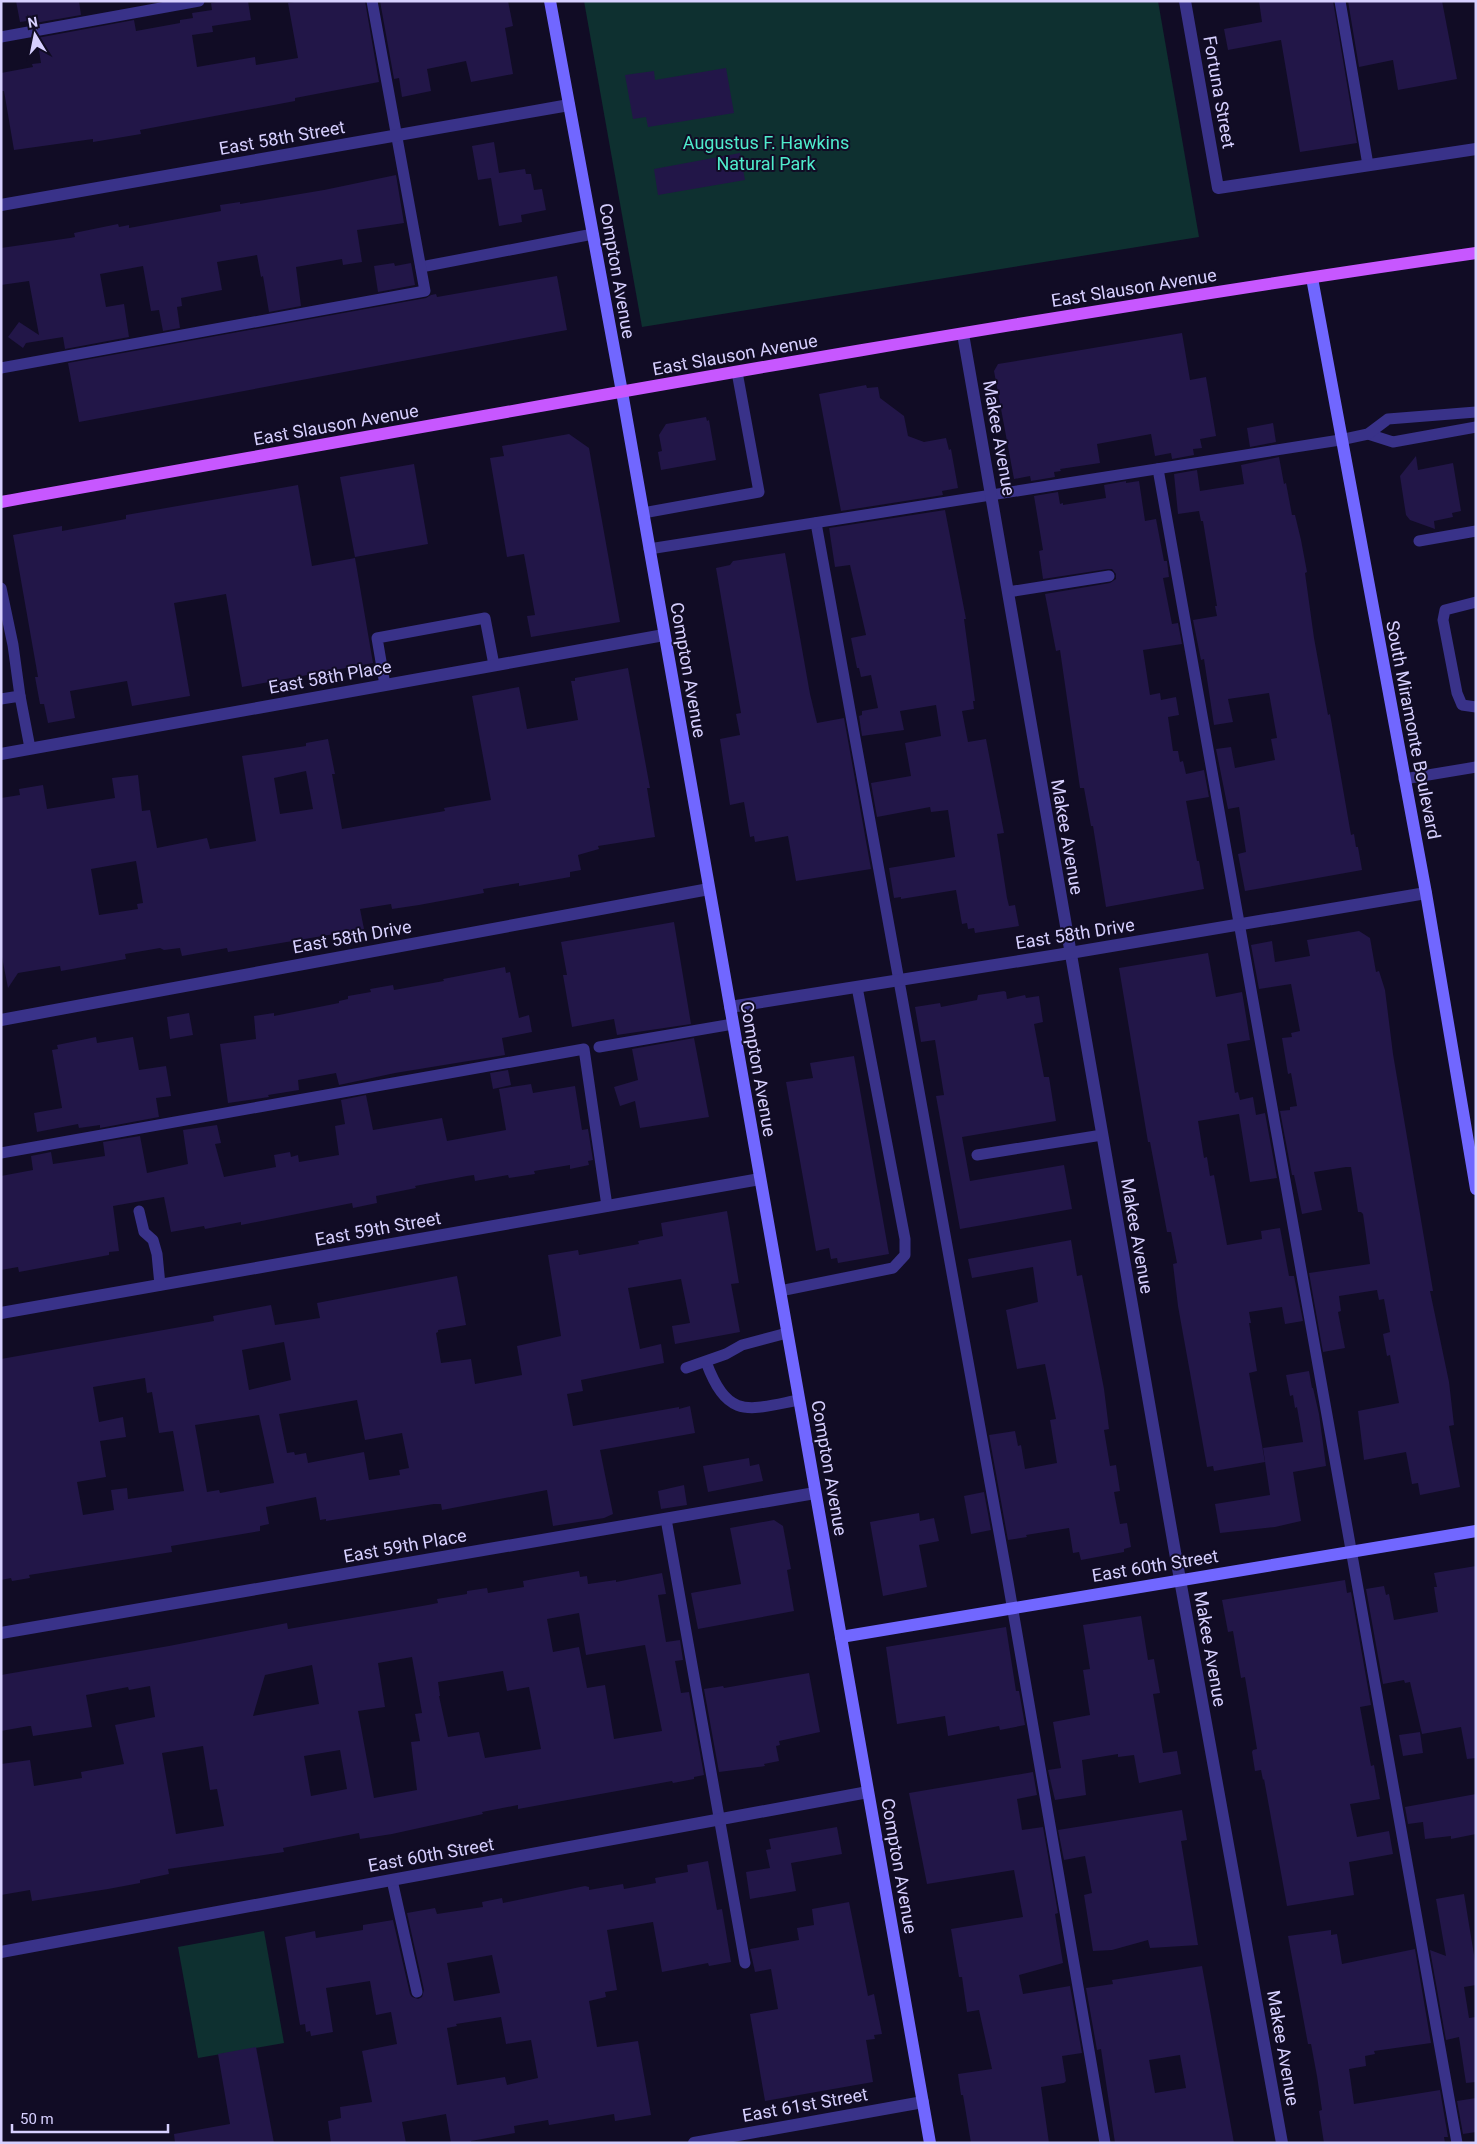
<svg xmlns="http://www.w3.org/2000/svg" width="1477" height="2144" font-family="Roboto,sans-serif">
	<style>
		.green { fill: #0e3030 }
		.building { fill: #221648; fill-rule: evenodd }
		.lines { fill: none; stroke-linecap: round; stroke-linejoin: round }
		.lane { stroke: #393289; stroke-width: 11 }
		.street { stroke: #393289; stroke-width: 12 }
		.secondary { stroke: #7167ff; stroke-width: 12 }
		.primary { stroke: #c757ff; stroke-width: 12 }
		.labels { text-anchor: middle; stroke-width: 4; stroke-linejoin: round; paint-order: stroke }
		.street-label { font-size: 18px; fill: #d7d0ff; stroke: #110c25 }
		.park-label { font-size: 18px; fill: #4feccc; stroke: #110c25 }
	</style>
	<rect width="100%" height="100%" fill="#110c25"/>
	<g class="green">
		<polygon points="584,1 1158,1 1199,237 642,327"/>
		<polygon points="264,1931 284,2043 198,2058 178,1947"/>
	</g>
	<g class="building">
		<polygon points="16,1 79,1 81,15 35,23 34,20 20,22"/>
		<polygon points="222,1 248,1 251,20 212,26 213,32 192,35 197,67 255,57 256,65 298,58 288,3 300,1 365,1 379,82 295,98 295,101 140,130 141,134 93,142 93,139 14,150 4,91 1,91 1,73 33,67 32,64 41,63 37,38 134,20 136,31 180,23 180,20 193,18 192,13 212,10 211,3"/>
		<polygon points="380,1 508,1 513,26 505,28 513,74 471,82 466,61 427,69 431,91 402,97 399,78 394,79"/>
		<polygon points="1259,1 1333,1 1357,143 1300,152 1281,40 1228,50 1224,29 1262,22"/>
		<polygon points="1348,1 1442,1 1457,79 1398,90 1393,60 1359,67"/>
		<polygon points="726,68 734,113 648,127 646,117 633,119 625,75 654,71 655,80"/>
		<polygon points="494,142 499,173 525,169 526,174 531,174 534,190 542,189 546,210 521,215 522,222 499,226 491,178 478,180 472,146"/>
		<polygon points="740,153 745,180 658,195 654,169"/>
		<polygon points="396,175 404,223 357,230 362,262 343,265 342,259 296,267 301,306 269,312 263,276 261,277 257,255 217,262 222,290 181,298 182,306 177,307 180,328 163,331 159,310 151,311 143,266 100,274 106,307 124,304 129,337 65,349 63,337 26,343 23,348 8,337 19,322 39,335 29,281 1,285 1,248 70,238 75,237 74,233 118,224 119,227 129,225 129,228 221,211 220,205 240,202 240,204 324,190"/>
		<polygon points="394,263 395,266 411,263 415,285 378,292 374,266"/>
		<polygon points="557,276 567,330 79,422 68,363 426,298 431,295 436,294 437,297"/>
		<polygon points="1182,333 1190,380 1206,377 1216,436 1200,439 1202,448 1193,449 1194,455 1172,459 1171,453 1155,456 1151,434 1097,444 1100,463 1060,469 1061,471 1054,472 1055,477 1031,481 1030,476 1014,479 994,371 998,364"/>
		<polygon points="866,385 867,388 878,387 880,398 904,416 908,436 924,442 946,438 949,450 951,449 958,488 942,491 943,495 841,511 819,394"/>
		<polygon points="706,417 707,421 709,420 716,460 661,470 658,452 662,451 659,435 666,424"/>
		<polygon points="1273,423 1276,442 1250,447 1247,428"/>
		<polygon points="569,434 589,448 620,622 531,637 527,616 535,615 524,554 507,557 490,458 504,456 502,446"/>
		<polygon points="1416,456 1418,470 1453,463 1461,511 1452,513 1453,517 1434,521 1435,529 1410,520 1406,515 1400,476"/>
		<polygon points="1279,457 1284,484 1286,483 1292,515 1295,515 1301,540 1307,572 1305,573 1314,638 1328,715 1330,714 1351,835 1354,834 1356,847 1358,847 1362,870 1245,891 1238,854 1246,852 1239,807 1228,809 1216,749 1231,747 1235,768 1275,760 1271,739 1277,738 1269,693 1228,699 1233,722 1214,725 1204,659 1201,660 1193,620 1217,616 1215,606 1217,606 1203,521 1201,521 1199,511 1178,514 1174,474 1197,470 1200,491 1244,484 1241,465"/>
		<polygon points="414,464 428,544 355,557 340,477"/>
		<polygon points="1126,481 1126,483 1139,481 1145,521 1156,519 1164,561 1167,561 1169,577 1163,578 1172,624 1178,623 1182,644 1143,650 1150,695 1160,693 1161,700 1176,697 1179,715 1168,717 1173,751 1178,751 1180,762 1183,761 1186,774 1204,770 1209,797 1186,801 1197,861 1199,861 1204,889 1106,907 1093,826 1091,826 1084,788 1080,788 1060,650 1056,651 1045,594 1110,583 1116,579 1116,574 1112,569 1108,569 1043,579 1039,551 1043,550 1034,496 1058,492 1060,504 1063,503 1063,505 1106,498 1104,485"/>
		<polygon points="298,485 312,566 355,558 373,663 242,687 226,594 174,603 190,696 132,706 127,681 70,691 75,718 48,723 44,704 40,704 35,677 38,677 13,535 62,526 62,531 126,519 126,515"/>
		<polygon points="945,510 966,619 964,619 975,701 973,701 974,709 962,711 968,742 986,739 1004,833 997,834 1007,898 1009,906 1015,905 1019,926 975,933 974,928 968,929 967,923 962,924 956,890 901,899 901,897 894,898 889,868 955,857 948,810 931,812 930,807 877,817 871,783 911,776 905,743 941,736 936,705 900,711 904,730 862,736 859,716 862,715 862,711 878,708 871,675 861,677 859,668 857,668 851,638 866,635 850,565 835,567 829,528"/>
		<polygon points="785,553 810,694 817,723 844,718 871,869 796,881 788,836 755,842 754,836 750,837 744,802 730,805 720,739 740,735 736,714 741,713 716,568 730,565 733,561"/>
		<path d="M628,668L650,788H647L655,837L598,846L599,849L578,855L581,870L570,872V877L519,886V883L483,889L484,893L419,905L392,909L391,904L360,909L364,929L228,952L227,948L182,956L180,948L164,950L160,948L125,954L126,959L61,971L60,966L18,973L8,988L1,952V798L20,795L19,789L43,785L47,809L115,798L112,778L138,775L142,811L150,810L157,848L207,838L210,849L256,841L242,756L306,746V743L328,739L335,774H332L342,829L445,811L444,808L491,800L472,696L519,687L527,729L578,720L571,681H575V678ZM306,771L313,809L280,814L274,778ZM136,861L143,903L137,904L138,909L99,915L91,869Z"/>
		<polygon points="674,922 691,1024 617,1035 614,1019 572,1027 563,975 567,975 561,942"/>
		<polygon points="1359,931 1370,938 1376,972 1379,971 1385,990 1393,1054 1433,1291 1430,1291 1449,1382 1454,1425 1449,1426 1460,1487 1420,1495 1418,1483 1412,1484 1406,1452 1364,1460 1358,1411 1399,1403 1390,1355 1387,1356 1383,1334 1390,1332 1384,1299 1379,1300 1377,1290 1339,1296 1341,1311 1338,1312 1345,1348 1323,1352 1309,1273 1370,1264 1363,1214 1361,1212 1358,1212 1351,1167 1346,1167 1314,1172 1322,1210 1302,1214 1294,1175 1292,1175 1280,1111 1290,1110 1290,1107 1297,1106 1291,1073 1288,1074 1282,1038 1292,1037 1291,1033 1300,1031 1291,984 1259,989 1251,945 1272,941 1275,962 1310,956 1307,940"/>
		<polygon points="1208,953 1216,997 1242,992 1250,1040 1227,1044 1235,1093 1238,1092 1240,1100 1253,1097 1256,1115 1265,1113 1277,1178 1250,1182 1239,1114 1198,1121 1204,1158 1207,1157 1210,1176 1214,1175 1227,1245 1262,1239 1261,1231 1280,1228 1289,1276 1294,1276 1303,1321 1285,1324 1282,1307 1249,1312 1251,1323 1249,1323 1257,1371 1249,1373 1265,1462 1214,1471 1213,1466 1207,1467 1178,1306 1173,1264 1177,1263 1171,1232 1167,1232 1150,1142 1148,1142 1119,968"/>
		<polygon points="505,967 506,973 510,972 519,1018 529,1015 532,1032 502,1038 505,1055 395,1073 339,1085 336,1073 298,1080 299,1090 268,1095 269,1097 228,1103 220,1044 256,1039 254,1016 274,1013 274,1016 339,1003 339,1001 348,999 348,996 371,992 370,989 393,985 394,990 444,981 443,979"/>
		<polygon points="1004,991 1006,992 1007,999 1025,995 1026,998 1039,996 1043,1022 1034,1024 1044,1077 1049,1077 1056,1121 962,1137 970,1181 1064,1165 1072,1209 960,1229 936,1096 944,1095 935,1040 921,1042 915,1007 940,1003 941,1007 977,1000 978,995"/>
		<polygon points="189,1013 193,1035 170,1039 167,1017"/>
		<polygon points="96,1037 97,1043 133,1037 139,1070 166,1066 171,1096 156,1098 159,1117 100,1128 100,1125 79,1128 78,1124 37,1132 34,1113 62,1108 52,1050 58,1049 57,1045"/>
		<polygon points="694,1038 709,1117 640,1128 635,1101 620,1106 614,1087 638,1080 632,1049"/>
		<polygon points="854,1056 889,1254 838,1263 837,1258 831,1259 829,1248 816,1251 786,1082 813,1078 810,1063"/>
		<polygon points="508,1070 511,1085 493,1089 490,1073"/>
		<polygon points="531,1084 533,1093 575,1086 582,1130 588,1129 589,1135 593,1160 588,1161 589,1165 570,1169 570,1165 534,1171 535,1174 509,1178 508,1175 475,1181 474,1175 467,1176 415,1186 416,1188 376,1196 377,1203 353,1208 352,1203 241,1225 241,1222 205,1229 204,1226 171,1232 164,1197 113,1206 119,1251 109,1252 109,1255 19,1272 18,1267 1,1270 1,1176 33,1170 31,1156 51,1152 53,1164 105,1156 103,1142 140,1136 147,1173 188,1164 183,1130 217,1125 221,1143 215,1144 224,1177 276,1167 274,1155 290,1152 291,1157 298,1155 299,1162 339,1155 335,1126 345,1124 341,1100 366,1095 373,1130 442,1118 447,1141 506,1130 499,1089"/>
		<path d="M727,1211L739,1283L731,1284L740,1332L675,1344L672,1326L690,1323L681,1279L628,1288L640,1349L661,1344L664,1363L581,1380L583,1391L567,1394L573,1426L679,1407V1409L690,1406L695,1433L600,1450L613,1514L604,1518L553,1526L547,1490L442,1510L441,1504H434L326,1521V1519L320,1520L316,1497L266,1507L269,1524L260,1526V1531L171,1546L172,1552L29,1575L30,1578L12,1581L11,1578L1,1580V1359L214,1321L213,1316L271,1305L275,1325L320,1318L317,1303L457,1276L466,1325L438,1330V1332L436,1333L441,1363L471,1359L475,1384L522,1375L517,1346L561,1336L548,1255L578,1250L579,1255L639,1244L638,1241L663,1236L661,1223ZM284,1342L291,1380L249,1390L242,1350ZM145,1378L147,1393L152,1392L159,1433L173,1431L184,1491L128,1499L127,1488L111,1490L114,1510L83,1515L77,1482L106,1477L100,1441L126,1437L123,1417L99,1422L93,1387ZM357,1400L365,1440L402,1433L409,1468L399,1470L400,1475L369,1480L364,1452L308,1463L306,1453L295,1455L294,1452L287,1453L279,1414ZM259,1415L274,1483L220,1493L219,1490L207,1492L195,1425Z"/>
		<polygon points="1071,1240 1077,1276 1082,1275 1104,1389 1109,1429 1104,1430 1110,1466 1116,1465 1120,1491 1114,1492 1120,1524 1127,1523 1131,1547 1124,1549 1124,1552 1081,1560 1079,1552 1073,1553 1069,1528 1026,1535 1027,1537 1008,1540 989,1435 1015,1431 1018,1446 1021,1445 1025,1469 1057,1463 1050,1420 1056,1419 1045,1364 1017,1369 1006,1310 1038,1302 1033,1267 972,1278 968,1259"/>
		<polygon points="1309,1371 1312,1388 1313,1388 1319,1414 1326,1466 1293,1472 1301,1521 1275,1527 1220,1533 1215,1504 1270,1495 1263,1448 1303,1442 1297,1407 1295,1408 1293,1395 1290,1396 1286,1375"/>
		<polygon points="749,1458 750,1466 759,1464 763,1481 708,1492 703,1466"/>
		<polygon points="684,1485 687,1505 661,1509 658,1491"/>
		<polygon points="984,1492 991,1530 971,1534 964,1496"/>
		<polygon points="919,1513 920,1521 934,1518 939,1541 919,1545 927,1587 883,1596 870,1522"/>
		<polygon points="774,1520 783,1526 791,1569 787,1570 794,1611 698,1629 691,1593 741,1584 730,1528"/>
		<polygon points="1476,1566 1476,1758 1467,1759 1461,1727 1422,1734 1410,1682 1405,1683 1404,1680 1383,1684 1366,1589 1384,1586 1386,1595 1389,1594 1394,1620 1438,1612 1434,1587 1437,1587 1434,1573"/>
		<path d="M579,1571L580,1577L587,1576L588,1584L616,1580V1582L662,1573L666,1594L658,1595L666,1642L680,1640L683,1660L675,1661L681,1693L689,1692L704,1775L694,1777V1779L673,1783L672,1781L518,1809V1805L482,1812L483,1814L392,1834L360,1839L359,1833L283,1848L284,1852L168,1869L169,1874L140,1880V1883L108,1889L32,1901L30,1890L1,1895V1764L30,1760L34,1786L82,1778L81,1772L124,1764L115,1725L155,1717L150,1686L129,1690L128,1687L86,1695L92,1727L33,1736L31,1726H29L1,1731V1675L169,1646L287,1623L288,1629L428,1605L438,1603L437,1599L467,1594V1591L487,1588L488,1593L524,1587L523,1581ZM579,1613L586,1655L645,1645L662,1731L614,1739L605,1685L587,1688L579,1647L553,1652L547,1619ZM412,1657L422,1713L415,1714L420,1741L411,1742L417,1790L374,1798L358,1711L385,1707L378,1663ZM312,1665L319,1704L253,1716L265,1675ZM503,1671L507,1691L529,1687L541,1749L485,1758L479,1732L448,1737L439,1696H440L438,1682ZM203,1746L210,1790L217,1789L224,1826L176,1834L162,1753ZM340,1750L347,1789L311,1796L304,1756Z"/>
		<polygon points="1345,1580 1347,1593 1351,1592 1371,1705 1360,1707 1371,1766 1374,1765 1380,1799 1350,1804 1357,1837 1389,1831 1393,1854 1349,1862 1354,1895 1287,1906 1264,1779 1263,1780 1261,1770 1255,1771 1252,1752 1253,1750 1257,1749 1245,1677 1241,1678 1233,1631 1228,1632 1222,1600"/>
		<polygon points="1141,1616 1148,1660 1154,1659 1160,1693 1153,1694 1163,1753 1177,1751 1181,1774 1139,1783 1134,1755 1118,1757 1118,1754 1082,1760 1086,1795 1055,1800 1048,1770 1061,1768 1053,1722 1090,1715 1083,1670 1090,1669 1083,1625"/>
		<polygon points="1006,1627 1016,1691 1019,1691 1025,1725 1000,1730 999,1726 948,1736 945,1716 897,1724 886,1647"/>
		<polygon points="809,1673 820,1732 779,1741 780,1745 776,1746 779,1761 764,1764 765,1766 719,1772 704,1689 723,1686 724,1688"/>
		<polygon points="1420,1732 1423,1753 1403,1756 1399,1735"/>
		<polygon points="1033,1772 1037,1795 1017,1799 1022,1830 1043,1827 1058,1913 1055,1914 1063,1963 1019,1975 1023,1994 1070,1986 1082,2053 1062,2056 1066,2081 1064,2083 1041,2087 1049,2143 971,2143 963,2095 961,2095 958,2074 992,2069 979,2010 967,2012 962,1977 959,1977 951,1929 1023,1917 1014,1870 927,1884 909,1793"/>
		<polygon points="1476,1794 1476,1834 1451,1839 1451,1836 1425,1839 1423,1822 1408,1824 1405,1807"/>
		<polygon points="1182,1810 1187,1840 1181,1841 1198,1945 1150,1948 1148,1940 1112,1950 1093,1951 1084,1895 1092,1893 1085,1856 1064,1860 1058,1830"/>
		<polygon points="837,1827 842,1854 791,1863 796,1891 750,1899 746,1872 770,1868 766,1850 771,1849 769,1839"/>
		<path d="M708,1861L717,1910L722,1909L731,1962L709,1966L708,1963L662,1972L653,1922L607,1930L617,1990L605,1992L606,1997L589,2001L597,2047L638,2041L651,2115L615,2121L614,2114L549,2125L548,2120L514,2126L515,2133L471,2141V2143H451L446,2114L402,2122L406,2143H331L328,2121L341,2118L340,2107L372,2102L362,2051L397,2044L391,2012L376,2015L370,1981L326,1988L333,2032L311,2036L310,2031L306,2032L305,2024L300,2025L285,1937L315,1931L316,1938L363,1930V1925L393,1920L410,1994L412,1997L418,1999L422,1997L424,1990L407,1913L435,1908L437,1914L483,1907L482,1902L502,1898L503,1903L585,1886L589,1887V1890L623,1884L624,1889L656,1883L655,1878L688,1872L687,1865ZM492,1955L500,1993L454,2001L447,1963ZM501,2017L506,2044L531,2040L538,2078L507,2085L505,2077L457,2085L447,2028L457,2026L456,2024Z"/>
		<polygon points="1464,1894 1476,1967 1476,1985 1464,1987 1469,2018 1476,2017 1476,2082 1466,2083 1459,2037 1446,2040 1430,1950 1446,1956 1436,1899"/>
		<polygon points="849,1902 868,1996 874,1994 882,2034 874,2035 875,2039 866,2040 873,2082 765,2101 750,2014 778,2009 771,1969 755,1972 750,1949 799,1940 797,1928 814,1925 812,1909"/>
		<polygon points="1331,1930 1331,1935 1337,1934 1342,1964 1415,1949 1431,2043 1374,2051 1375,2054 1365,2056 1366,2066 1349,2069 1354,2104 1440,2090 1448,2137 1444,2137 1445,2143 1324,2143 1319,2111 1322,2110 1317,2076 1311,2044 1308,2044 1288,1936"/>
		<path d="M1202,1966L1234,2143H1115L1101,2049L1097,2050L1086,1988L1113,1984L1112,1980ZM1180,2055L1186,2088L1155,2093L1149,2060Z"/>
		<polygon points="256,2047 274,2143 175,2143 174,2134 230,2124 218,2054"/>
		<polygon points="1476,2098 1476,2132 1463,2134 1457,2101"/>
	</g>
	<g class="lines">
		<g class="lane">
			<polyline points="1340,1 1368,165"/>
			<polyline points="1,37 199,1"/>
			<polyline points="421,267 593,234"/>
			<polyline points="1,368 425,291 372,1"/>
			<polyline points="1368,434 1393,442 1476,427"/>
			<polyline points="1158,469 1457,2143"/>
			<polyline points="643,513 759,492 737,372"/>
			<polyline points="816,523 1008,1582 1105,2143"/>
			<polyline points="1419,541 1476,531"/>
			<polyline points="649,549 1340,440 1368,434 1388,419 1476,412"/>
			<polyline points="1,588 13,645 20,696"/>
			<polyline points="1008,592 1109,576"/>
			<polyline points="1476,602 1445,610 1443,620 1457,693 1462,705 1476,707"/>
			<polyline points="385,685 377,638 485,618 494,665"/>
			<polyline points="1,699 20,696 30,748"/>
			<polyline points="1404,779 1476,767"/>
			<polyline points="599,1047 733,1024"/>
			<polyline points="1,1153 584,1049 607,1206"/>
			<polyline points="977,1155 1102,1135"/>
			<polyline points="139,1211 144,1232 153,1240 157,1254 160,1285"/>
			<polyline points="780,1291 893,1268 905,1255 905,1239 857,987"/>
			<path d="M706,1362C728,1420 747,1410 799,1400"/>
			<polyline points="686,1368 726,1354 742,1345 787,1333"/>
			<polyline points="666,1519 745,1963"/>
			<polyline points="392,1880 417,1992"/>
		</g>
		<g class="street">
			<polyline points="1185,1 1218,188 1476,149"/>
			<polyline points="1,205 569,105"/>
			<polyline points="963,334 1175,1552 1282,2143"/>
			<polyline points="1,754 664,635"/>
			<polyline points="730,1007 1070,953 1426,893"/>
			<polyline points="1,1020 709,889"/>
			<polyline points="1,1313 760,1179"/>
			<polyline points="1,1633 815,1493"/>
			<polyline points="1,1952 868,1792"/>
			<polyline points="694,2143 923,2102"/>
		</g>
		<g class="secondary">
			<polyline points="550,1 622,392 930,2143"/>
			<polyline points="1312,278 1426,893 1476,1189"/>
			<polyline points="841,1637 1476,1531"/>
		</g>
		<path class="primary" d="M1,502C492,415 982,324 1476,253"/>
	</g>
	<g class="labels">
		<g class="street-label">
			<text transform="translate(1219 92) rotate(80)" y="6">Fortuna Street</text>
			<text transform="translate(282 138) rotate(-10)" y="6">East 58th Street</text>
			<text transform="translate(617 271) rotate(80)" y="6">Compton Avenue</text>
			<text transform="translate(1134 288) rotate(-9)" y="6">East Slauson Avenue</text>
			<text transform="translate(735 355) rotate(-10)" y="6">East Slauson Avenue</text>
			<text transform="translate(336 425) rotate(-10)" y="6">East Slauson Avenue</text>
			<text transform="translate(999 438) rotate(80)" y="6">Makee Avenue</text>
			<text transform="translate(688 670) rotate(80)" y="6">Compton Avenue</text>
			<text transform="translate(330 677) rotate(-10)" y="6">East 58th Place</text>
			<text transform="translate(1413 730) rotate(79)" y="6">South Miramonte Boulevard</text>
			<text transform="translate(1067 837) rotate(80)" y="6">Makee Avenue</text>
			<text transform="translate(1075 934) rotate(-9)" y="6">East 58th Drive</text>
			<text transform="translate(352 937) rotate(-10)" y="6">East 58th Drive</text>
			<text transform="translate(758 1069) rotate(80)" y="6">Compton Avenue</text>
			<text transform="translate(378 1229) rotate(-10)" y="6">East 59th Street</text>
			<text transform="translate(1137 1236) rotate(80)" y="6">Makee Avenue</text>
			<text transform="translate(829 1468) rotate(80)" y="6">Compton Avenue</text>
			<text transform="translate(405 1546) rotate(-10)" y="6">East 59th Place</text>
			<text transform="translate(1155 1566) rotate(-9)" y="6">East 60th Street</text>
			<text transform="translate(1210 1649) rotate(80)" y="6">Makee Avenue</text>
			<text transform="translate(431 1855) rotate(-10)" y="6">East 60th Street</text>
			<text transform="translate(899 1866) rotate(80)" y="6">Compton Avenue</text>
			<text transform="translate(1283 2048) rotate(80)" y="6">Makee Avenue</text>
			<text transform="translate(805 2105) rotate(-10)" y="6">East 61st Street</text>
		</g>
		<g class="park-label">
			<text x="766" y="149">Augustus F. Hawkins<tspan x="766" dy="21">Natural Park</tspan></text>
		</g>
	</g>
	<rect width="1477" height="2144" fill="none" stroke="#d7d0ff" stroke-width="5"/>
	<g transform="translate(35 35) rotate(350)" stroke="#110c25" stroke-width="4" paint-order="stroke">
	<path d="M0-4L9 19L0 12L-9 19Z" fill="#d7d0ff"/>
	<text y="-8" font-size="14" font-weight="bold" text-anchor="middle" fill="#d7d0ff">N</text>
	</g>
	<path d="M12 2124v8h156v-8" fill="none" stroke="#d7d0ff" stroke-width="2.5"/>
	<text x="20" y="2124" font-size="15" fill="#d7d0ff" stroke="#110c25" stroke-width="4" paint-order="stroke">50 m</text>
</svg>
